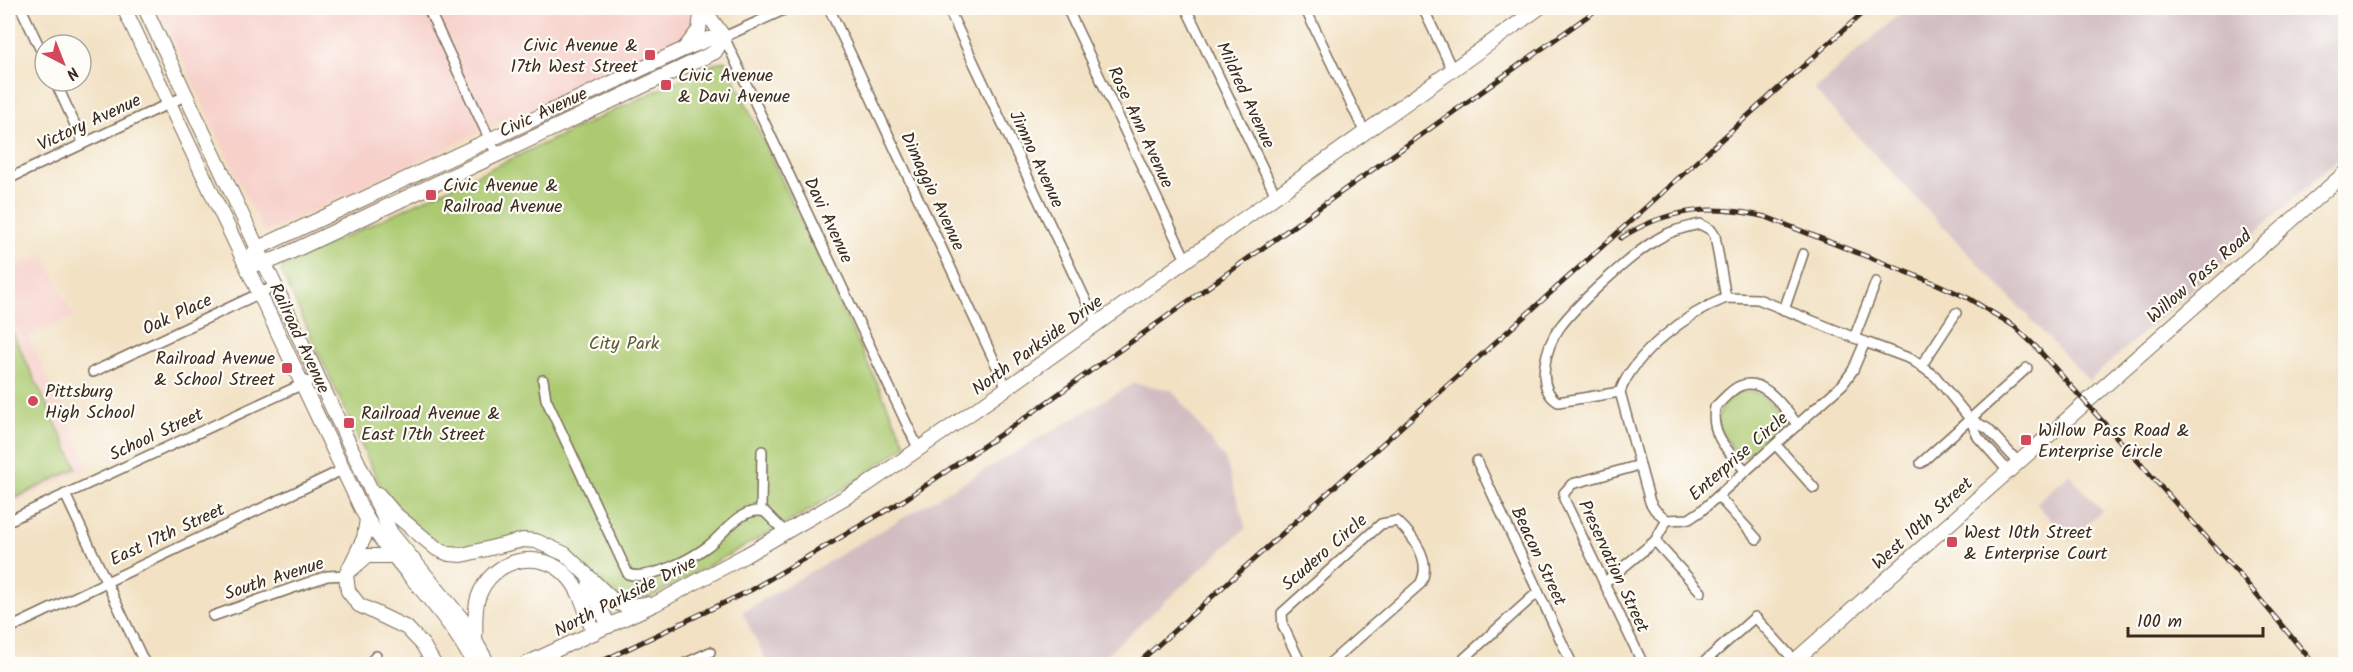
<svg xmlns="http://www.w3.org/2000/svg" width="2353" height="672" font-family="Kalam,sans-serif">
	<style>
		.built { fill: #f7d0ca }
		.industrial { fill: #d2bec2 }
		.green { fill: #acca71; stroke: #747a48; stroke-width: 1.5 }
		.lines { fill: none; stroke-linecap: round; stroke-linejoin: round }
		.street-casing { stroke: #7b6a58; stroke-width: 12 }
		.secondary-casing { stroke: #7b6a58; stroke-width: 16 }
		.street { stroke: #fff; stroke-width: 9 }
		.secondary { stroke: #fff; stroke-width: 14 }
		.rail-casing { stroke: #3b2a1e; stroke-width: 5 }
		.rail { stroke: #fdfcf7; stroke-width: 3; stroke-dasharray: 9; stroke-linecap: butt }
		.poi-dot { fill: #d1495b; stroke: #fdfcf7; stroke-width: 2 }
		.labels { text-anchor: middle; stroke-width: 4.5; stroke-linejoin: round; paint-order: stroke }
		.poi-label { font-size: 18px; fill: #3b2a1e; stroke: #fdfcf7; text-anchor: start }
		.street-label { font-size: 18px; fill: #3b2a1e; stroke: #fdfcf7 }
		.park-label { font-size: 18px; fill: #5d5a37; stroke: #fdfcf7 }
	</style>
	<rect width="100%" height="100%" fill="#fdfcf7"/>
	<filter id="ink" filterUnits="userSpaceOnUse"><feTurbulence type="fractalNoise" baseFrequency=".0167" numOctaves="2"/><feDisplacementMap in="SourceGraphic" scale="12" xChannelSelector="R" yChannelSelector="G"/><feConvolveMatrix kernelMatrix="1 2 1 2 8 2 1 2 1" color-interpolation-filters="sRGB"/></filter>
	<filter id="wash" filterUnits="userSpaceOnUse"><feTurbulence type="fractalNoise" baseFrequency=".008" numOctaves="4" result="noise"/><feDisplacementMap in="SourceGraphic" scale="24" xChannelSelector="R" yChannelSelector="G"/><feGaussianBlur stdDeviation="1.35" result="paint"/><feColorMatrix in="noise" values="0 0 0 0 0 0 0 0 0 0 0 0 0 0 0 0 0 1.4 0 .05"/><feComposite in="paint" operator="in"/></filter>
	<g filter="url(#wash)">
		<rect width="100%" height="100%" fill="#f2e1c3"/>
		<g class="built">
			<polygon points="158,8 689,8 694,19 688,34 267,232 262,230"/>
			<polygon points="44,254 74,317 28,335 90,467 8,506 8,268"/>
		</g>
		<g class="industrial">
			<polygon points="1906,8 2345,8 2345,153 2089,381 1814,90"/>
			<polygon points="1134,383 1172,390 1226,461 1246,528 1096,664 768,664 742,612"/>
			<polygon points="2069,474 2102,511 2069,541 2036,503"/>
		</g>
		<g class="green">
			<path d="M726,61L906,445L865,475L805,513L651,597L633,601L620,598L557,545C532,546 465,553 446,546C421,537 400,510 383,492L281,271L285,265L718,62Z"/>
			<polygon points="8,328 11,330 77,468 8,502"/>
			<path d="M1741,391L1760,394L1783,416L1782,426L1746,457C1731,453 1714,427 1720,411C1723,403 1734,396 1741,391Z"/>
		</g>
	</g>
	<g filter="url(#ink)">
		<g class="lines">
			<defs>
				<g id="street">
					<polyline points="21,8 45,59"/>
					<polyline points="428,8 496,153"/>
					<polyline points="788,8 724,37 919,450"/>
					<polyline points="829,8 1007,388"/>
					<polyline points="948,8 1097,324"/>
					<polyline points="1067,8 1186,260"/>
					<polyline points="1186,8 1276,196"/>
					<polyline points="1305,8 1365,133"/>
					<polyline points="1423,8 1452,69"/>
					<polyline points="55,81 83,142"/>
					<polyline points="8,179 185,96"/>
					<path d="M1726,298L1758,299L1865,342L1853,370L1843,384L1701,511L1689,519L1667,520L1655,510L1650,502L1620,392C1634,353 1688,313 1726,298Z"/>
					<polyline points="1784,310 1803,254"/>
					<polyline points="1854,338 1876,282"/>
					<polyline points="1865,342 1911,359 1935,376 1970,419 1978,437 2008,471"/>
					<polyline points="1922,365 1956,313"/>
					<polyline points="93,372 275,286"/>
					<path d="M543,380L546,399L628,574C649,581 691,559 708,546C724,534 742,505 765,512L785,532"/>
					<path d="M1620,392L1558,402C1534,387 1546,346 1560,327C1577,304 1631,255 1656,240C1669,231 1684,228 1700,224L1711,230L1715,236L1726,298"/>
					<polyline points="1970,419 1988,429 2018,462"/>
					<polyline points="1776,445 1814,488"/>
					<polyline points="1477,461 1572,664"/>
					<polyline points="1921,463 2027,368"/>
					<polyline points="1640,465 1572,484 1564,493 1564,499 1643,664"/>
					<path d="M1746,471C1728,451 1710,436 1715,407C1722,401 1731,389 1740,386C1764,375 1786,411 1798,425"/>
					<polyline points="65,494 145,664"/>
					<polyline points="1718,496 1757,539"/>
					<polyline points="761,510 762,451"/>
					<polyline points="8,521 318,377"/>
					<polyline points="1655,541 1701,592"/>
					<polyline points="1604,583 1655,541 1667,520"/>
					<polyline points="213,616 327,576 346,575"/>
					<polyline points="8,629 342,470"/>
					<polyline points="369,664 376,656"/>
					<polyline points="684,664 710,652"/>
					<path d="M1301,664L1283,626L1282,613L1381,524L1397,521C1414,537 1433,562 1420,584L1329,664"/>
					<polyline points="1458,664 1538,592"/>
					<polyline points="1702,664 1755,617 1795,661"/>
				</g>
				<g id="secondary">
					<path d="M124,8L363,512C395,567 445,607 474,664"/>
					<polyline points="145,8 391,533 465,623 488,664"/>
					<polyline points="703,8 724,37"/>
					<polyline points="685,48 699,30 702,8"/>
					<polyline points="252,255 258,248 684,49 709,39 724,37"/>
					<polyline points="257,264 276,259 715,52 724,37"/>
					<polyline points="378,494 395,514 437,549 449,554 462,555 523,540 536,541 565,554 615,602 625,606 647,604"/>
					<polyline points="367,519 364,538 346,575 348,591 359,605 407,628 423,645 434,664"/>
					<polyline points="352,569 367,556 394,556"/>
					<polyline points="589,585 609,626"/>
					<path d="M475,639C476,625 474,611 478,598C491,558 542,546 569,578C582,593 587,616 594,633"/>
					<polyline points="526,664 655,604 746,555 865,486 1007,388 1539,8"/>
					<polyline points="1791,664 2346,172"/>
				</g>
			</defs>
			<use href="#street" class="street-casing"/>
			<use href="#secondary" class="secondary-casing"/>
			<use href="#street" class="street"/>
			<use href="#secondary" class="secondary"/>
			<defs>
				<g id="rail">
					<path d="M1621,238C1667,208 1714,204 1766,217L1937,284L1968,298L2014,326L2035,346L2239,574L2314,664"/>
					<polyline points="596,664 751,590 904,500 1026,417 1599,8"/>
					<polyline points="1137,664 1868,8"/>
				</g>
			</defs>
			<use href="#rail" class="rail-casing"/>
			<use href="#rail" class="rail"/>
		</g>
	</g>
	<g class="poi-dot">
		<rect x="644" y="49" width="12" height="12" rx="3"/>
		<rect x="660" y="79" width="12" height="12" rx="3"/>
		<rect x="425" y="189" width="12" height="12" rx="3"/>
		<rect x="281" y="362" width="12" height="12" rx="3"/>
		<circle cx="33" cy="401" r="6"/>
		<rect x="343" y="417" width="12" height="12" rx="3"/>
		<rect x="2020" y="434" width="12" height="12" rx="3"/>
		<rect x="1946" y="536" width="12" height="12" rx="3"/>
	</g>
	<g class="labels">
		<g class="poi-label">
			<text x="638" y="51" text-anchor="end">Civic Avenue &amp;<tspan x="638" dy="21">17th West Street</tspan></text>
			<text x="678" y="81">Civic Avenue<tspan x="678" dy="21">&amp; Davi Avenue</tspan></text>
			<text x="443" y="191">Civic Avenue &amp;<tspan x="443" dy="21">Railroad Avenue</tspan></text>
			<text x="275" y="364" text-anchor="end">Railroad Avenue<tspan x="275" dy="21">&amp; School Street</tspan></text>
			<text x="45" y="397">Pittsburg<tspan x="45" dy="21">High School</tspan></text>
			<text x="361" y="419">Railroad Avenue &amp;<tspan x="361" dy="21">East 17th Street</tspan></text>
			<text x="2038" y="436">Willow Pass Road &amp;<tspan x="2038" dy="21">Enterprise Circle</tspan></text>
			<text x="1964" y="538">West 10th Street<tspan x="1964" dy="21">&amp; Enterprise Court</tspan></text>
		</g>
		<g class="street-label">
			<text transform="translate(1246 95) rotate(65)" y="6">Mildred Avenue</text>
			<text transform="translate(543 112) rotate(-25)" y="6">Civic Avenue</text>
			<text transform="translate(89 122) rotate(-25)" y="6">Victory Avenue</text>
			<text transform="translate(1141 127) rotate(65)" y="6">Rose Ann Avenue</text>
			<text transform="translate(1037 159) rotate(65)" y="6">Jimno Avenue</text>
			<text transform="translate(933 191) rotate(65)" y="6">Dimaggio Avenue</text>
			<text transform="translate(829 220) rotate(65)" y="6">Davi Avenue</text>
			<text transform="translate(2199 276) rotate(-41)" y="6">Willow Pass Road</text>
			<text transform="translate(177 314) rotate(-25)" y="6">Oak Place</text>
			<text transform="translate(300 338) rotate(65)" y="6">Railroad Avenue</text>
			<text transform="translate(1037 345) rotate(-36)" y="6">North Parkside Drive</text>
			<text transform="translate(156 434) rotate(-25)" y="6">School Street</text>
			<text transform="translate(1738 456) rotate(-41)" y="6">Enterprise Circle</text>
			<text transform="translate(1922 523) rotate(-42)" y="6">West 10th Street</text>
			<text transform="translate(167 534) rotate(-25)" y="6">East 17th Street</text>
			<text transform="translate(1324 552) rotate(-41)" y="6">Scudero Circle</text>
			<text transform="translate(1539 556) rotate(65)" y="6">Beacon Street</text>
			<text transform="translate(1614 566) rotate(65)" y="6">Preservation Street</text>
			<text transform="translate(274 578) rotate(-18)" y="6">South Avenue</text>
			<text transform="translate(625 596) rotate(-27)" y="6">North Parkside Drive</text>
		</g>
		<g class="park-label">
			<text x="624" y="349">City Park</text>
		</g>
	</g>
	<rect width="2353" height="672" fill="none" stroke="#fdfcf7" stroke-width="30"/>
	<g transform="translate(63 63) rotate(138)"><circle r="28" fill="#fdfcf7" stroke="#afa8a0" stroke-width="1.5"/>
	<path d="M0-4.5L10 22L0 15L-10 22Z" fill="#d1495b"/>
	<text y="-9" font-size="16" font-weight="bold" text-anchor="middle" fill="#3b2a1e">N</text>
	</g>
	<path d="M2128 627v9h135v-9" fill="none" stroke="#3b2a1e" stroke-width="3"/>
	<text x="2137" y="627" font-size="18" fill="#3b2a1e" stroke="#fdfcf7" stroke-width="4.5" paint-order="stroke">100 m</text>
</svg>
